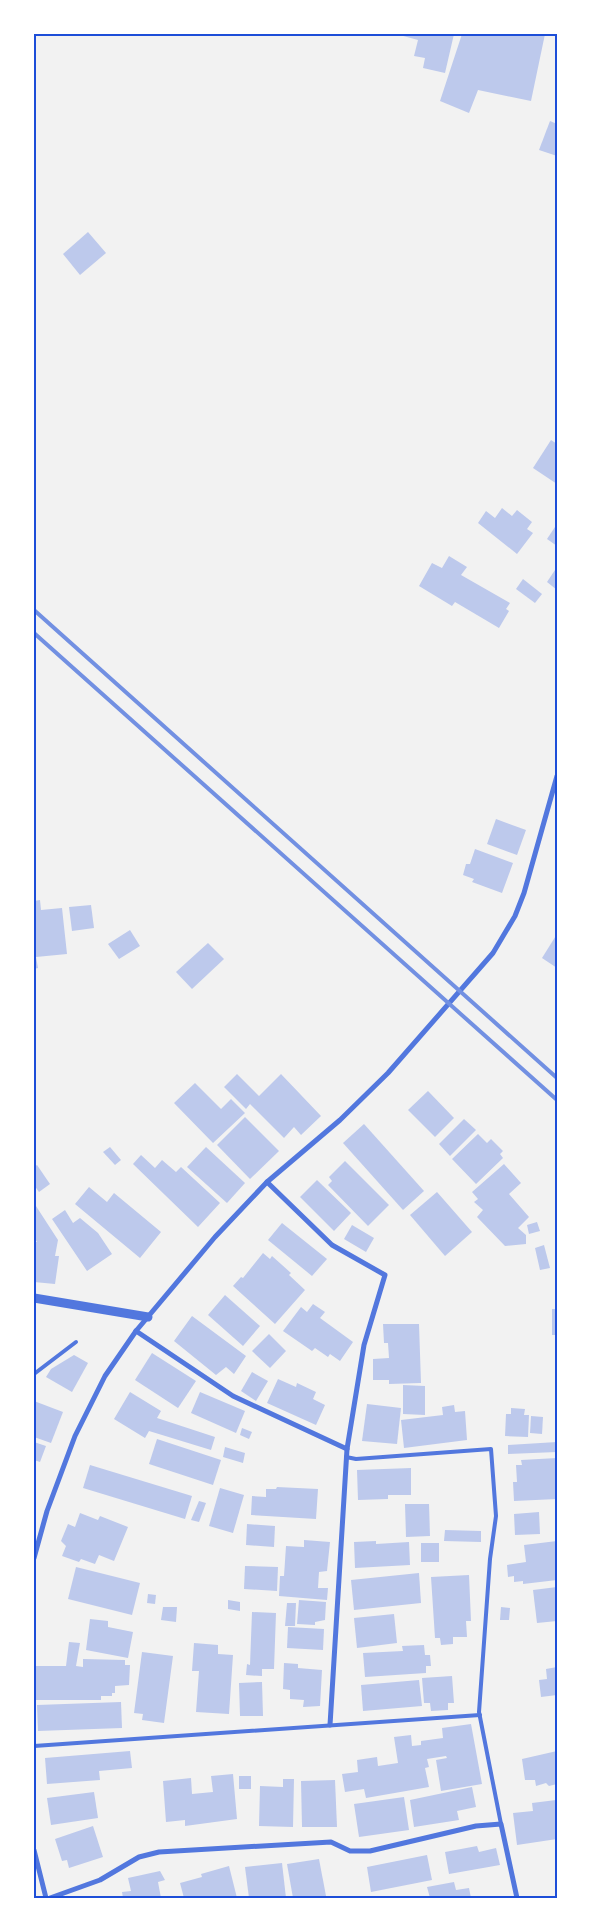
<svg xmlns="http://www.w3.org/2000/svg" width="591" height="1932" font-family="Lato,sans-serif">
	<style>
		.building { fill: #bdc9ec }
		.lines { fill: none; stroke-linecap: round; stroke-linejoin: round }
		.service { stroke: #5277de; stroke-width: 4 }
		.minor { stroke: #5277de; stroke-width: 5 }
		.tertiary { stroke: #5277de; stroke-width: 9 }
		.rail { stroke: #7290e2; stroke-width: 4 }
		.neatline { fill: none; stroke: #1d4ed8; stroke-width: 2 }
	</style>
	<rect width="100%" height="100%" fill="#f2f2f2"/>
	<g class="building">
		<polygon points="396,34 454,34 445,73 423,68 425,58 414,56 418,40"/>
		<polygon points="462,34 545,34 531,101 478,90 469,113 440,101"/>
		<polygon points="550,121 557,124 557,156 539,150"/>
		<polygon points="88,232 106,253 80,275 63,254"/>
		<polygon points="551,440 557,444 557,484 533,468"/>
		<polygon points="502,508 512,516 517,510 532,522 527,529 533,533 517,554 478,523 486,511 495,518"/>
		<polygon points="557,524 557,546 547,539"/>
		<polygon points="449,556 467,567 461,575 510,603 506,609 509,611 499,628 455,602 452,606 419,586 432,563 442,568"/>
		<polygon points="557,567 557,590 547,582"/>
		<polygon points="523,579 542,594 535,603 516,589"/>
		<polygon points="496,819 526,830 517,855 487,844"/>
		<polygon points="475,849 513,863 502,893 472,882 474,879 463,875 466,864 470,864"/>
		<polygon points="40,900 41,910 62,908 67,954 36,957 38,968 34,969 34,901"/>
		<polygon points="91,905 94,928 72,931 69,907"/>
		<polygon points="130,930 140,946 119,959 108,944"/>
		<polygon points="557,934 557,968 542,958"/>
		<polygon points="208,943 224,959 192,989 176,972"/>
		<polygon points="237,1074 259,1096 281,1074 321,1116 301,1135 294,1127 284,1138 250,1104 246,1109 224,1087"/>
		<polygon points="195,1083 221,1109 231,1099 245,1113 213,1143 174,1103"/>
		<polygon points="428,1091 454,1118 435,1137 408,1110"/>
		<polygon points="245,1117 279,1151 250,1179 217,1145"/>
		<polygon points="464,1119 476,1130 450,1156 439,1144"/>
		<polygon points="364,1124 424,1191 403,1210 343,1143"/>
		<polygon points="478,1134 487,1143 491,1139 503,1151 500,1154 503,1158 476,1184 452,1159"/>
		<polygon points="110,1147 121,1160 115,1165 103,1152"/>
		<polygon points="206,1147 245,1183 227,1203 187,1167"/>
		<polygon points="141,1155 155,1168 162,1160 176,1172 181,1167 220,1203 198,1227 133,1164"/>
		<polygon points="345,1161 389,1205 368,1226 328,1185 332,1181 329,1177"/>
		<polygon points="504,1164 521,1183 509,1194 529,1217 518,1228 526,1235 526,1244 505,1246 477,1217 483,1210 474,1202 478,1199 472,1192"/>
		<polygon points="37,1165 50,1184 39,1192 34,1185 34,1167"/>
		<polygon points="317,1180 351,1213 334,1231 300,1197"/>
		<polygon points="89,1187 107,1202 114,1193 161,1232 140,1258 75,1204"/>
		<polygon points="437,1192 472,1232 445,1256 410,1215"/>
		<polygon points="34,1203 58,1240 55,1256 59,1256 55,1284 34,1282 34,1242 37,1242 34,1237"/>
		<polygon points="65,1210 73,1223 80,1218 98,1233 112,1254 87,1271 52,1219"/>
		<polygon points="537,1222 540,1231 529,1234 527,1225"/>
		<polygon points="282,1223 327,1259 312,1276 268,1240"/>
		<polygon points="352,1225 374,1238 366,1252 344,1239"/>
		<polygon points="544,1245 550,1268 540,1270 535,1248"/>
		<polygon points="263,1253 270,1259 272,1256 291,1273 289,1275 305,1290 275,1324 233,1286 241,1277 243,1278"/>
		<polygon points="225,1295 260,1326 243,1346 208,1315"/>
		<polygon points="313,1304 325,1312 320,1318 353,1342 340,1361 330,1354 328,1357 315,1348 312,1351 283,1331 301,1307 307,1312"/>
		<rect x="552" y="1309" width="5" height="26"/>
		<polygon points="192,1316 246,1356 234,1374 226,1367 216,1375 174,1341"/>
		<polygon points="383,1324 419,1324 421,1383 389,1384 389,1380 373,1380 373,1359 389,1358 388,1343 384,1343"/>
		<polygon points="269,1334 286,1351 270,1368 252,1351"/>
		<polygon points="152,1353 196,1381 178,1408 135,1380"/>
		<polygon points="74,1355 88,1363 72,1392 46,1377 51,1369"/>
		<polygon points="252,1372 268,1381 256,1401 241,1391"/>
		<polygon points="278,1379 296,1387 297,1383 316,1392 313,1399 325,1405 316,1425 267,1403"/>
		<polygon points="403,1385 425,1386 425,1415 403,1414"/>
		<polygon points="130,1392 161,1411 157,1418 215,1437 211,1450 149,1431 145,1438 114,1419"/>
		<polygon points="200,1392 245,1411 236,1433 191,1413"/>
		<polygon points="34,1401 63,1412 51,1443 34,1437"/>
		<polygon points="367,1404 401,1408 397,1444 362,1441"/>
		<polygon points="454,1405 455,1412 465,1411 467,1440 404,1448 401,1420 443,1415 442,1407"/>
		<polygon points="511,1408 525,1409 524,1415 529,1415 528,1437 505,1436 506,1414 511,1414"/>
		<polygon points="531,1416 543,1417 542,1434 530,1433"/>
		<polygon points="242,1428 252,1432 249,1439 240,1435"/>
		<polygon points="157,1439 221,1460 213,1485 149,1464"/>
		<polygon points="34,1442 46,1446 40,1462 34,1460"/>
		<polygon points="557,1442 557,1452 508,1454 508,1445"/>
		<polygon points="225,1447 245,1453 243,1463 223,1457"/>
		<polygon points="557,1458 557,1499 514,1501 513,1482 517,1482 516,1465 522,1465 521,1460"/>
		<polygon points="90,1465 192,1496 185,1519 83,1488"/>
		<polygon points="411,1468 411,1495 388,1495 388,1499 358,1500 357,1470"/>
		<polygon points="277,1487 318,1489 316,1519 251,1515 252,1496 266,1497 266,1489 276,1489"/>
		<polygon points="220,1488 244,1495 233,1533 209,1526"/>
		<polygon points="199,1501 206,1503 199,1522 191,1520"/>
		<polygon points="405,1504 429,1504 430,1536 406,1537"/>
		<polygon points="539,1512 540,1534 515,1535 514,1514"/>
		<polygon points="80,1513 98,1520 100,1516 128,1527 114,1561 99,1555 95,1564 81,1559 79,1562 62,1556 66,1546 61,1541 68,1524 75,1527"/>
		<polygon points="247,1524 275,1526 274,1547 246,1545"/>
		<polygon points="445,1530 481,1531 481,1542 444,1541"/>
		<polygon points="304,1540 330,1542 327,1571 319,1572 318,1588 328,1588 327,1600 279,1596 280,1576 284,1576 286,1546 304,1547"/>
		<polygon points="376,1541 376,1544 409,1542 410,1565 355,1568 354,1542"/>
		<polygon points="557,1541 557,1580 523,1584 523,1581 514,1582 514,1576 508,1577 507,1565 526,1562 524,1545"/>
		<rect x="421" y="1543" width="18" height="19"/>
		<polygon points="245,1566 278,1567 277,1591 244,1589"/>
		<polygon points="76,1567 140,1583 132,1615 68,1599"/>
		<polygon points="419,1573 421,1603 354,1610 351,1580"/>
		<polygon points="469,1575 471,1621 466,1621 467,1637 453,1637 453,1644 441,1645 440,1638 435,1638 431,1577"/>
		<polygon points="557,1587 557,1621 537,1623 533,1590"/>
		<polygon points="148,1594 156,1595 155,1604 147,1603"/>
		<polygon points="228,1600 240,1602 240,1611 228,1609"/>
		<polygon points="299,1600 326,1602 325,1620 315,1622 315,1625 297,1624"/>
		<polygon points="287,1603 296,1603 295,1626 285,1626"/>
		<polygon points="163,1607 177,1607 176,1622 161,1620"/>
		<polygon points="501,1607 510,1608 509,1620 500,1620"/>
		<polygon points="252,1612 276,1613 274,1669 262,1669 262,1676 246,1675 247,1664 250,1665"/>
		<polygon points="394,1614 397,1643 357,1648 354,1618"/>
		<polygon points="90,1619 108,1621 108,1627 133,1632 128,1658 86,1650"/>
		<polygon points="288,1627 324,1629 323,1650 287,1648"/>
		<polygon points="69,1642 80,1643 76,1666 83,1667 83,1659 125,1660 125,1665 130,1665 129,1685 115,1686 115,1693 112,1693 112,1696 101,1696 101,1700 35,1700 36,1666 66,1666"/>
		<polygon points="194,1643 218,1645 218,1654 233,1655 229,1714 196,1712 199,1671 192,1671"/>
		<polygon points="424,1645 425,1655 430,1655 431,1666 426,1666 426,1673 365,1677 363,1653 403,1651 402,1646"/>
		<polygon points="142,1652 173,1656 164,1723 142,1720 143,1714 134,1713"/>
		<polygon points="284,1663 298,1664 298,1668 322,1670 320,1706 303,1707 304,1700 290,1699 290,1690 283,1689"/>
		<polygon points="557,1667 557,1695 541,1697 539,1680 547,1679 546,1669"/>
		<polygon points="452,1676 454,1703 448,1703 448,1710 431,1711 430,1703 424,1703 422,1678"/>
		<polygon points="419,1680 422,1706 363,1711 361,1685"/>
		<polygon points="262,1682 263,1716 240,1716 239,1683"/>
		<polygon points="121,1702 122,1728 38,1731 37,1705"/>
		<polygon points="471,1724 482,1784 441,1791 436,1760 447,1758 446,1756 427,1759 429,1767 425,1768 429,1787 366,1798 364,1789 345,1792 342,1774 358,1772 357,1760 377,1757 378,1766 398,1763 394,1737 411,1735 412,1746 421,1745 421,1741 443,1738 442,1728"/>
		<polygon points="130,1751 132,1768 99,1771 100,1780 47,1784 45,1758"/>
		<polygon points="557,1751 557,1784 549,1786 546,1783 536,1786 535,1780 525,1780 522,1759"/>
		<polygon points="233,1774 237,1819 185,1826 185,1820 166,1822 163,1781 191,1778 192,1794 213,1792 211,1776"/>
		<rect x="239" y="1776" width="12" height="13"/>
		<polygon points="283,1779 294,1779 293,1827 259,1826 260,1786 283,1787"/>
		<polygon points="335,1780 337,1827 302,1827 301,1781"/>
		<polygon points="472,1787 476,1807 457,1811 459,1820 414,1827 410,1800"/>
		<polygon points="94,1792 98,1818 51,1825 47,1798"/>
		<polygon points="404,1797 409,1830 359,1837 354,1804"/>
		<polygon points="556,1800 557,1839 517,1845 513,1813 533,1811 532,1803"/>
		<polygon points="93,1826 103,1857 69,1868 67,1860 62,1861 55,1839"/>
		<polygon points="477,1846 479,1852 496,1848 500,1865 449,1874 445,1852"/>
		<polygon points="427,1855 432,1880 371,1892 367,1867"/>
		<polygon points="319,1859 326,1896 293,1898 287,1864"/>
		<polygon points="282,1863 286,1898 249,1898 245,1867"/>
		<polygon points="229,1866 237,1898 184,1898 180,1883 202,1877 201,1874"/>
		<polygon points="160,1871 165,1880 158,1882 161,1898 123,1898 122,1892 131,1891 128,1878"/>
		<polygon points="454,1882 456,1890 469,1888 471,1898 430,1898 427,1887"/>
	</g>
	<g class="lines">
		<g class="service">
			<polyline points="34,1374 76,1342"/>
			<polyline points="346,1457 356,1459 491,1449 496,1516 490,1559 479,1712 501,1824"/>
			<polyline points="34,1746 480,1715"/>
		</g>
		<g class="minor">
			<polyline points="267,1182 332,1245 385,1275 364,1345 347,1449 330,1725"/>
			<polyline points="136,1331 233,1396 347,1449"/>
			<polyline points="34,1558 47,1511 75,1436 105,1376 136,1331 215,1237 267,1182 340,1120 388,1073 493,953 515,916 524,893 557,776"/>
			<polyline points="34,1850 46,1898"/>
			<polyline points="50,1898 100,1880 139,1857 159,1852 331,1842 350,1851 370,1851 476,1826 501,1824 517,1898"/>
		</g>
		<polyline class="tertiary" points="34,1298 148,1317"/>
		<g class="rail">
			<polyline points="34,610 557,1078"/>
			<polyline points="34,633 557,1100"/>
		</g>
	</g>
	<rect width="591" height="1932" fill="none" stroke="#ffffff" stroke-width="70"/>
	<rect x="35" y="35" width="521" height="1862" class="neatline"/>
</svg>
